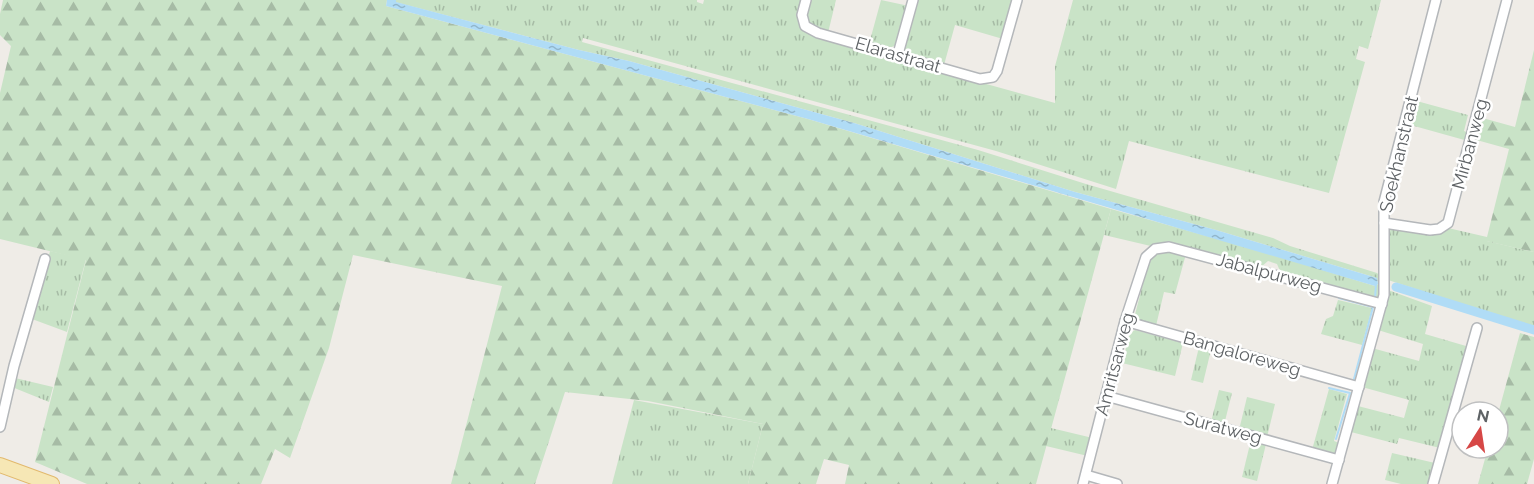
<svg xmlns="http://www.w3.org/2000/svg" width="1534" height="484" font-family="Raleway,sans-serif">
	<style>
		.grass { fill: url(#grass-tufts) }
		.forest { fill: url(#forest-firs) }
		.water { fill: url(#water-ripples) }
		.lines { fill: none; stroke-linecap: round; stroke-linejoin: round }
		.stream { stroke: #b0dcf6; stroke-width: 2 }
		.canal { stroke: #b0dcf6; stroke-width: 9 }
		.street-casing { stroke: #b4b7ba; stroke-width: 12 }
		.primary-casing { stroke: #e2b96d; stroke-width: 16 }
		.street { stroke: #fff; stroke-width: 9 }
		.primary { stroke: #f6e7b5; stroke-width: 14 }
		.labels { text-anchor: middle; stroke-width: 5; stroke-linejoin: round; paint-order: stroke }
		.street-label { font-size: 18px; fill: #5e6265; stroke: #fff }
	</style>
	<defs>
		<pattern id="grass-tufts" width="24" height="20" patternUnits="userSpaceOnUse" patternTransform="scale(1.5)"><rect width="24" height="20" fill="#c9e3c7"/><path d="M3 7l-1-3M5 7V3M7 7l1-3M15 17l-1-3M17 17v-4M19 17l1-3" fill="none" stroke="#a6bba5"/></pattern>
		<pattern id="forest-firs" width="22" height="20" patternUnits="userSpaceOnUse" patternTransform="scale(1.5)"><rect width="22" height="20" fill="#c9e3c7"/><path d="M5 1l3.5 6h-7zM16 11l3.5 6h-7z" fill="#a6bba5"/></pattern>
		<pattern id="water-ripples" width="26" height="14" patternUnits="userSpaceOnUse" patternTransform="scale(1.5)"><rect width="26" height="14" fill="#b0dcf6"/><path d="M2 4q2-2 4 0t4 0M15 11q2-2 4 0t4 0" fill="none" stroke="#92b6cb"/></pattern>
	</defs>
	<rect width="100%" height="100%" fill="#efece7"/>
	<g class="grass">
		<path d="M396,0H697V2L703,4L704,0H803L801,27L961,77L1055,103V66L1073,0H1381L1368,49L1359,46L1356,59L1365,62L1329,193L1129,141L1116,189L996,151L583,38L582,42L978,150L1086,184L1273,238L1290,246L1377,273C1385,279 1381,289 1379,298L1377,300L1280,271L1277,264L1268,261L1261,267L1155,247L1104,235L1111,209L1267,253L1375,286L1378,284L1377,278L1216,230L1075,192L854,123L629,61L579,50L395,2Z"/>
		<polygon points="809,0 836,0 828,33 808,25 805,19"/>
		<polygon points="881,0 909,6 897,45 886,49 869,44"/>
		<polygon points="915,0 1014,0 1003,39 955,25 944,65 906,54 903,49"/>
		<polygon points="1413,100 1468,115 1464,131 1469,133 1468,141 1407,124"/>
		<polygon points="1448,228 1487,237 1487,241 1534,252 1534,327 1388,280 1389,233 1391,229"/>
		<polygon points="1165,249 1186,254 1175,294 1164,292 1155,330 1133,322 1149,261 1155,252"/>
		<polygon points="50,251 86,259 67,332 32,319"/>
		<polygon points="1388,290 1432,306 1425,334 1466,346 1440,448 1399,438 1397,444 1351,432 1358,406 1404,418 1409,400 1362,387 1372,348 1419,361 1423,344 1378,330"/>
		<polygon points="1338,300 1372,308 1362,345 1321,334 1326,319 1333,316"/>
		<polygon points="1135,330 1183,343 1175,376 1122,363 1130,333"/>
		<polygon points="1199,347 1211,350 1203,383 1191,380"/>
		<polygon points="15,378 53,387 49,402 12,387"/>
		<polygon points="1329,389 1347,394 1334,441 1339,443 1336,455 1312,450"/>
		<polygon points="1219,390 1232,393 1224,425 1211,422"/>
		<polygon points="1247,397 1275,404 1267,437 1239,430"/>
		<polygon points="634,400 763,424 748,484 612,484"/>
		<polygon points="1051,428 1097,439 1092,457 1046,446"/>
		<polygon points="1251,440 1266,444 1257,481 1242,477"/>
		<polygon points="1392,453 1435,463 1430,484 1401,484 1385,480"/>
	</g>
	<g class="forest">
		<polygon points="3,0 387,0 386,6 808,119 1111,209 1036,484 845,484 849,465 824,459 816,484 748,484 763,424 648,401 565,392 535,484 451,484 502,286 353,255 329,348 290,458 275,449 261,484 87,484 35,462 86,260 0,239 0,93 11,46 0,35 0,14"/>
		<polygon points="1534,50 1534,252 1486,241 1509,149 1473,139 1479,117 1515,127"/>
		<polygon points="1520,333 1534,337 1534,459 1527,484 1478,484 1488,448 1498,448 1498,414"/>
	</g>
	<polygon class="water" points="387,0 396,0 396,2 579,50 629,61 854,123 1075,192 1216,230 1377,278 1378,284 1375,286 808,119 386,6"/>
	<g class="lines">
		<g class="stream">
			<polyline points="1339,298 1373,307 1354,379"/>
			<polyline points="1375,299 1376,283"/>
			<polyline points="1329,388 1350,393 1336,439"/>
		</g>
		<polyline class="canal" points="1396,287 1534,330"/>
		<defs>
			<g id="street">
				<polyline points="806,0 802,15 805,26 818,33 980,79 993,77 997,71 1017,0"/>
				<polyline points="898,54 913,0"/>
				<polyline points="1384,223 1430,230 1439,229 1448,223 1507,0"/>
				<polyline points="1125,321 1359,387"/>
				<polyline points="1106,396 1339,460"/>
				<polyline points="0,427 14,366 45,259"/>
				<polyline points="1086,475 1117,484"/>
				<polyline points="1083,484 1125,321 1146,257 1155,249 1169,247 1382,304"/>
				<polyline points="1332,484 1384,295 1384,202 1436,0"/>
				<polyline points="1433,484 1477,328"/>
			</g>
			<polyline id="primary" points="0,465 52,484"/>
		</defs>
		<use href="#street" class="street-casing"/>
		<use href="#primary" class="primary-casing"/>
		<use href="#street" class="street"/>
		<use href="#primary" class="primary"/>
	</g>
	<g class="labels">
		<g class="street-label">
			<text transform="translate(898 55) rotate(16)" y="6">Elarastraat</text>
			<text transform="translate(1470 144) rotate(-75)" y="6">Mirbanweg</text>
			<text transform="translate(1399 154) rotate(-77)" y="6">Soekhanstraat</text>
			<text transform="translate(1269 273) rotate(15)" y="6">Jabalpurweg</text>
			<text transform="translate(1242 354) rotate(16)" y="6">Bangaloreweg</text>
			<text transform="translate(1115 364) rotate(-75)" y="6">Amritsarweg</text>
			<text transform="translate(1223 428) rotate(15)" y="6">Suratweg</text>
		</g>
	</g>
	<g transform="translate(1480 430) rotate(12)"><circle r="28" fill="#ffffff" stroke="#bfc0c1" stroke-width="1.5"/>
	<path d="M0-4.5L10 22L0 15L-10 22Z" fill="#d64746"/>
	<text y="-9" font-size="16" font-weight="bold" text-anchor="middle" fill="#5e6265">N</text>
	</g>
</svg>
